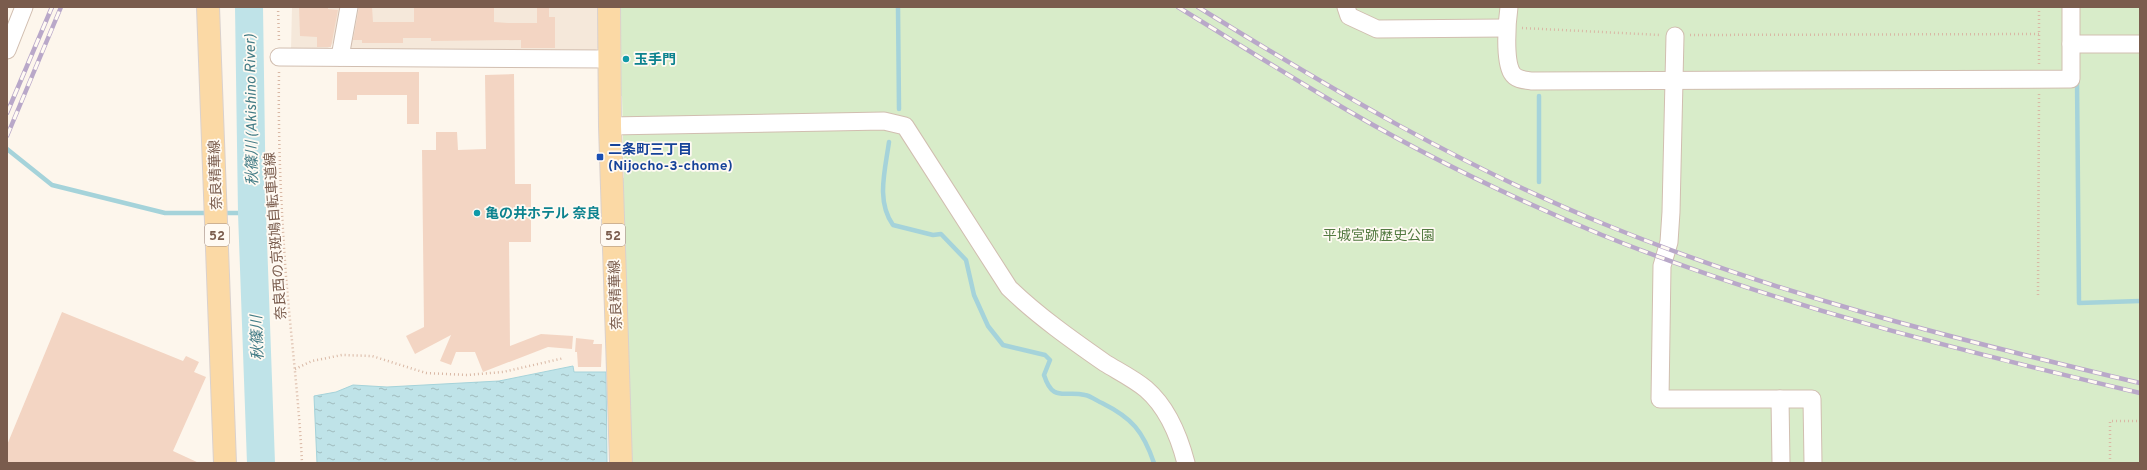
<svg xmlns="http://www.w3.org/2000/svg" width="2147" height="470" font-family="Overpass,'Noto Sans JP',sans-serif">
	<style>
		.residential { fill: #f5e8da }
		.green { fill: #d8ecc9 }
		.water { fill: url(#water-ripples); stroke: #a5d3da }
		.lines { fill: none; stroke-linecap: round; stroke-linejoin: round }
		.stream { stroke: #a5d3da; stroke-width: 4.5 }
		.river { stroke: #bfe3e8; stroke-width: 28 }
		.building { fill: #f3d5c3 }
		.minor-casing { stroke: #d1beb0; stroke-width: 19 }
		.major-casing { stroke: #dad1cd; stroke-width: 24 }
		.path { stroke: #d9b8a5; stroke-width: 2.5; stroke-dasharray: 1 3; stroke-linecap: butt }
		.minor { stroke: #fff; stroke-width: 17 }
		.major { stroke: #fbd9a5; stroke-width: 22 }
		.rail-casing { stroke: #b9a8c9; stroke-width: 4.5 }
		.rail { stroke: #fffaf3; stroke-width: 3; stroke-dasharray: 9; stroke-linecap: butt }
		.culture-dot { fill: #0f9aa8; stroke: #fffaf3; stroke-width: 1.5 }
		.transit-dot { fill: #1a4fb4; stroke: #fffaf3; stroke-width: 1.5 }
		.labels { text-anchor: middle; stroke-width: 3.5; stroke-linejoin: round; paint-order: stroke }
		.shield { fill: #fffaf3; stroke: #a28b7f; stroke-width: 1 }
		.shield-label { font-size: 13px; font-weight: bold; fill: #7a5c4d }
		.culture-label { font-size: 14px; font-weight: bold; fill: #0d838f; stroke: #fffaf3; text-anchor: start }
		.transit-label { font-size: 14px; font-weight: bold; fill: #164399; stroke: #fffaf3; text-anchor: start }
		.street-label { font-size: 14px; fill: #7a5c4d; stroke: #fffaf3 }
		.park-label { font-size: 14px; fill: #537a41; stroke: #fffaf3 }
		.water-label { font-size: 15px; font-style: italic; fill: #437c86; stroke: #fffaf3 }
	</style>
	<defs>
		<pattern id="water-ripples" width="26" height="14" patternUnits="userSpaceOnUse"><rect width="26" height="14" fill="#bfe3e8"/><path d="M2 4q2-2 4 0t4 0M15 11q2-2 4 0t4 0" fill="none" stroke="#a0bbbe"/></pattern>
	</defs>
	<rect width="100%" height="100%" fill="#fdf6ec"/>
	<g class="residential">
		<polygon points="292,7 340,7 334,42 328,48 291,50"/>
		<polygon points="351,7 598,7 598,48 594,51 352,49 346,41"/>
	</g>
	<polygon class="green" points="617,7 2140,7 2140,463 631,463 619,178 624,178 622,96 617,96"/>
	<polygon class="water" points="573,366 574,372 606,372 607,463 317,463 314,396 336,392 353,385 387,387 499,381"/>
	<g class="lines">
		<g class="stream">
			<polyline points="898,7 899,109"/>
			<polyline points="2077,78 2079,303 2140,301"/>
			<path d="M889,142C885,171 876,201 893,225L933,235L941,234L966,260L974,295L988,326L1003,345L1045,355L1050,360L1044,375C1053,403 1064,390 1085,395C1091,396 1097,401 1102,403C1132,418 1143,431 1154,463"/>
			<polyline points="7,149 52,185 165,213 209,213"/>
			<polyline points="1539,182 1539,96"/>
			<polyline points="221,213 252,213"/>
		</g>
		<polyline class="river" points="249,7 252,213 261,463"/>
	</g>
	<g class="building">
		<polygon points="299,7 328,7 328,9 338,10 331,47 317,47 317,37 300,36"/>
		<polygon points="359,7 372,7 373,22 414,22 414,7 494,7 494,22 508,23 537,23 537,7 549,7 549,17 555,17 555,48 521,48 521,40 431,41 431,38 403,38 403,43 362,43 362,40 353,40"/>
		<polygon points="337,72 419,72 419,124 407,124 407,95 357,95 357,100 337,100"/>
		<polygon points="514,74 515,184 531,184 531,242 509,242 510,346 541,334 573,336 572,349 548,347 483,372 475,352 456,352 451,365 440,361 451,335 415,354 406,336 424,327 422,150 436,150 436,132 457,132 458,150 486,149 485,75"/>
		<polygon points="62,312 183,361 186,356 199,362 194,372 206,377 173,451 199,463 7,463 7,445"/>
		<polygon points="576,338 594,340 593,344 602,344 601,367 578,367 577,352 575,352"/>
	</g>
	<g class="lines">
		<defs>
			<g id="minor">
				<polyline points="1346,7 1349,16 1377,29 1506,28"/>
				<path d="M1509,7C1507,21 1504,60 1512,73C1516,80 1525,80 1532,81L2071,79V7"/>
				<polyline points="1675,36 1671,212 1669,242 1662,266 1660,399 1780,399 1781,463"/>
				<polyline points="2071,44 2140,44"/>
				<polyline points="7,50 24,7"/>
				<polyline points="279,57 609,59"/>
				<polyline points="340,57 349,7"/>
				<path d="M610,126L884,121L905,126L1009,288C1038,316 1072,340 1105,363C1118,371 1134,379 1146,389C1168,408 1179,436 1186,463"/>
				<polyline points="1780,399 1812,399 1813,463"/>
			</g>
			<g id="major">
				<polyline points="208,7 225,463"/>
				<polyline points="609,7 610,126 621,463"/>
			</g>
		</defs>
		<use href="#minor" class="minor-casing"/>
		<use href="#major" class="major-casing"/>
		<g class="path">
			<polyline points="278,7 279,41"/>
			<polyline points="1522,28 1661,35"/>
			<polyline points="1690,35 2039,34"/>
			<polyline points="2039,64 2039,7"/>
			<path d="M279,72C278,140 281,208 286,276C291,338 299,400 302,463"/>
			<polyline points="2038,295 2039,93"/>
			<polyline points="295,369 312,361 342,355 372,356 426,373 467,375 503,372 564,358"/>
			<polyline points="2110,463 2110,421 2140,421"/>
		</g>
		<use href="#minor" class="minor"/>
		<use href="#major" class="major"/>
		<defs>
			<g id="rail">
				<path d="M1178,7C1227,37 1276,68 1325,97C1413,150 1507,196 1602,235C1776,305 1958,350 2140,393"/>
				<path d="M1198,7C1329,88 1461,166 1604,224C1777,295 1959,340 2140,383"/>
				<polyline points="7,113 52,7"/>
				<polyline points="7,136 61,7"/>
			</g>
		</defs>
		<use href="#rail" class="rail-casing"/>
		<use href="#rail" class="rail"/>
	</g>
	<g class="culture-dot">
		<circle cx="626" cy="59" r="4"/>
		<circle cx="477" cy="213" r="4"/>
	</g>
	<rect class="transit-dot" x="596" y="153" width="8" height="8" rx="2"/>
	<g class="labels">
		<g class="shield">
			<rect x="205" y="224" width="24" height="22" rx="3"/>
			<rect x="601" y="224" width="24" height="22" rx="3"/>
		</g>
		<g class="shield-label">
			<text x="217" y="240">52</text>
			<text x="613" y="240">52</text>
		</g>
		<g class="culture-label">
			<text x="634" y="64">玉手門</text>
			<text x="485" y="218">亀の井ホテル 奈良</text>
		</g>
		<g class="transit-label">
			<text x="608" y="154">二条町三丁目<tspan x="608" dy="16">(Nijocho-3-chome)</tspan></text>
		</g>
		<g class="street-label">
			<text transform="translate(215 175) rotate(-92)" y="5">奈良精華線</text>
			<text transform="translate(275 236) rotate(-94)" y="5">奈良西の京斑鳩自転車道線</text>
			<text transform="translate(615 295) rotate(-92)" y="5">奈良精華線</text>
		</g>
		<g class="park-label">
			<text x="1379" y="240">平城宮跡歴史公園</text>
		</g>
		<g class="water-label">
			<text transform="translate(251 110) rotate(-91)" y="5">秋篠川 (Akishino River)</text>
			<text transform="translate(257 338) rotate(-92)" y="5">秋篠川</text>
		</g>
	</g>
	<rect width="2147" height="470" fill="none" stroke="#7a5c4d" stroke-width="16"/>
</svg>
